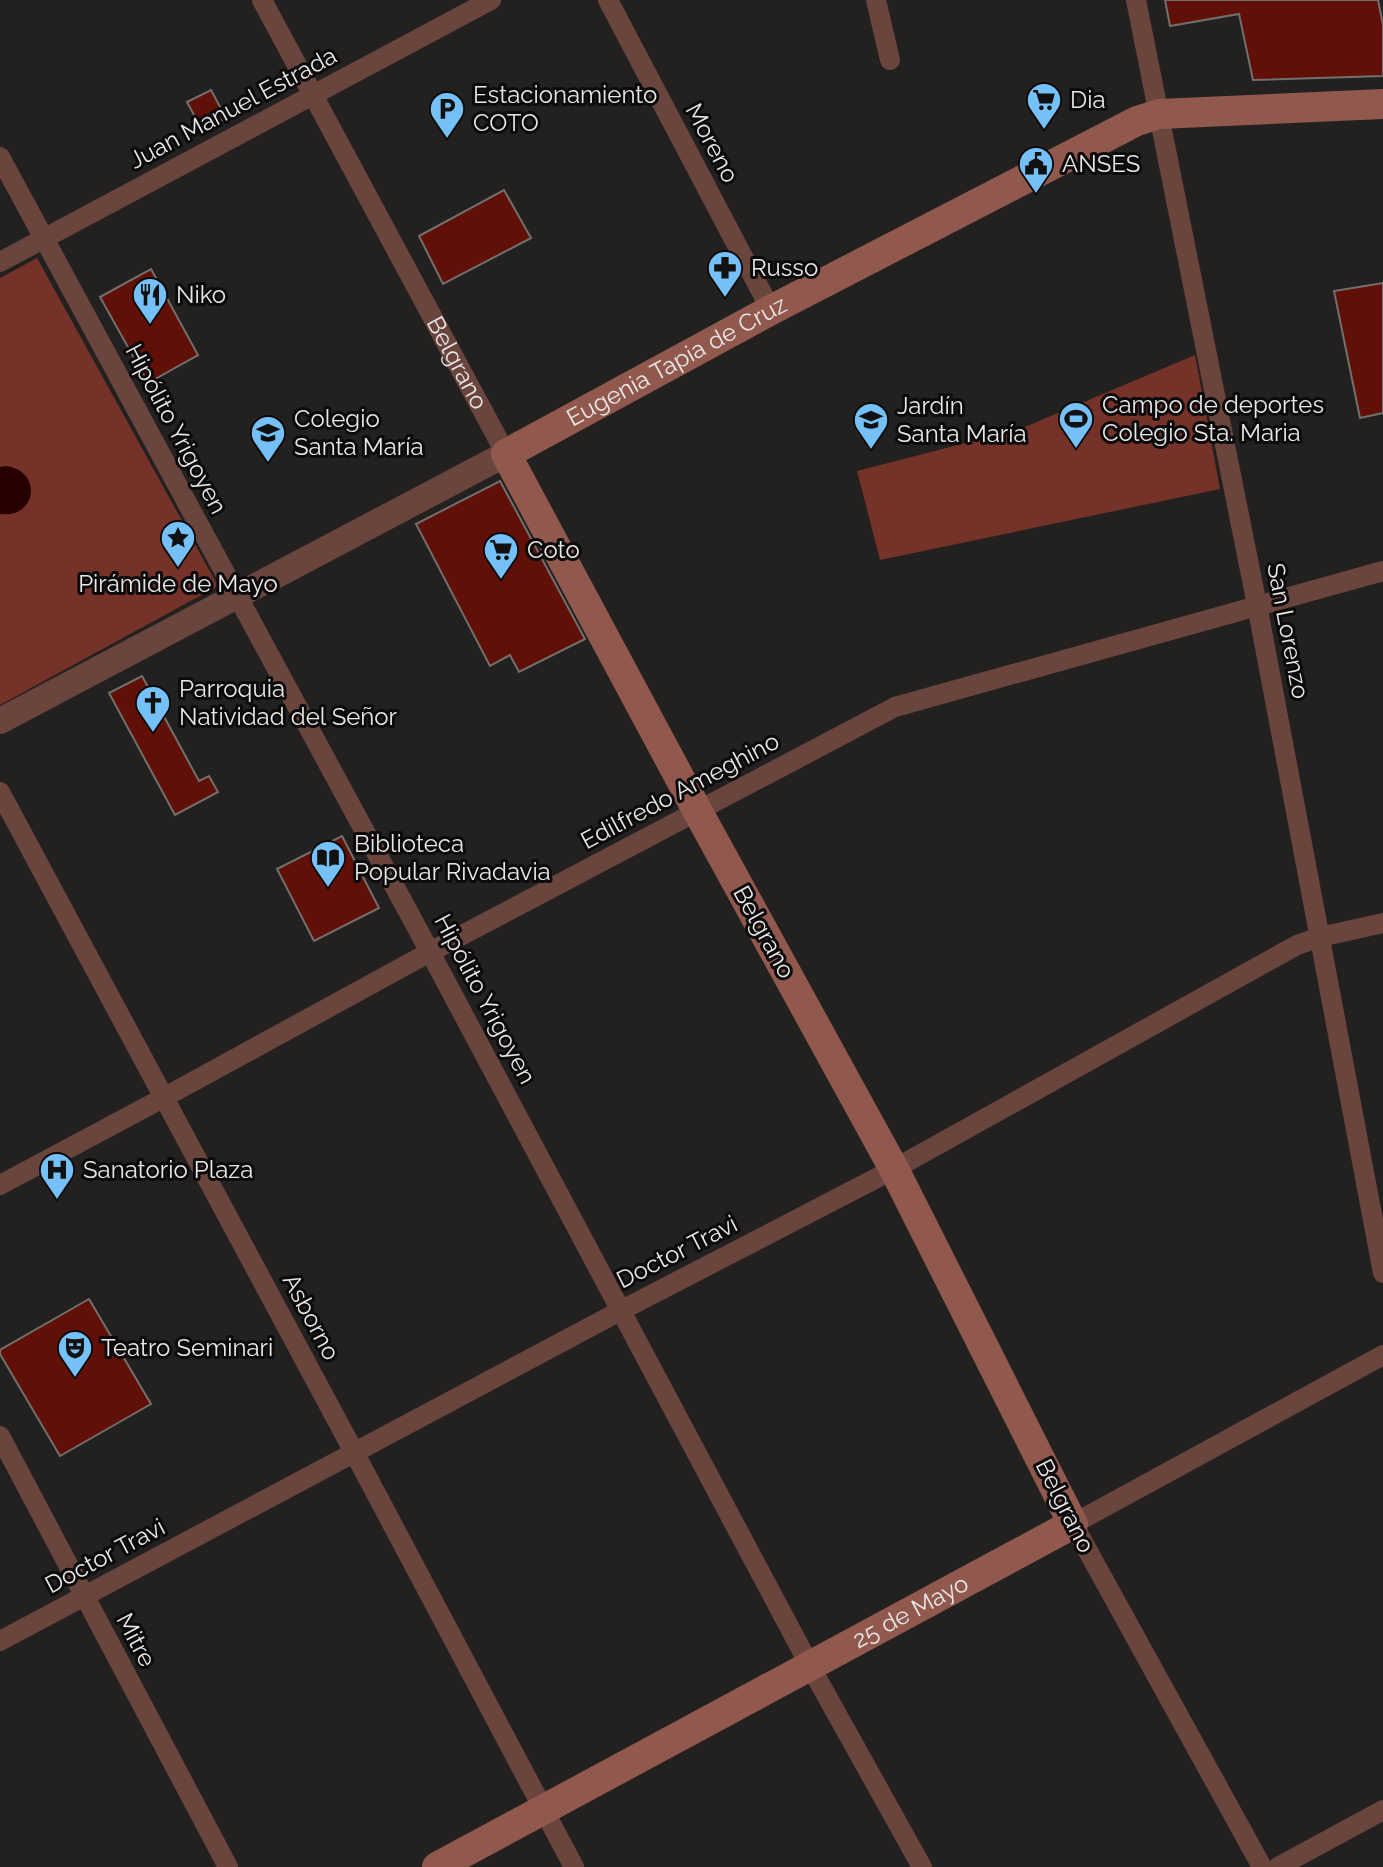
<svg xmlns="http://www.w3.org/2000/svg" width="1383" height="1867" font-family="Raleway,sans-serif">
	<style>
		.green { fill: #743228 }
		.water { fill: #270100 }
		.building { fill: #601006; stroke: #726f6e; stroke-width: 2 }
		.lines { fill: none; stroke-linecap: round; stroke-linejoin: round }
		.minor { stroke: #69453e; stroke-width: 20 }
		.tertiary { stroke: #69453e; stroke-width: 26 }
		.secondary { stroke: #91594e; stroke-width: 30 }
		.labels { text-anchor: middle; stroke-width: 6; stroke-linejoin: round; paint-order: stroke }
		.poi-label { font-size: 24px; fill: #e8e6e6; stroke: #0c0a0a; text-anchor: start }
		.street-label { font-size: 24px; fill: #e8e6e6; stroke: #0c0a0a }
	</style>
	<rect width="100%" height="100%" fill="#232020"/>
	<g class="green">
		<polygon points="37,258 218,586 0,705 0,278"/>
		<polygon points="1195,355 1220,489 880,560 857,471 1020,429"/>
	</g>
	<path class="water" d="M6,466C43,471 37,519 0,514V467Z"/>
	<g class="building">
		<polygon points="1165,0 1378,0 1383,25 1383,76 1253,80 1239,14 1170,26"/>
		<polygon points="211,90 226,118 202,130 187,102"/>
		<polygon points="504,190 531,238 443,284 419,236"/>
		<polygon points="151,269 198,355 148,383 100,297"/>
		<polygon points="1383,283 1383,413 1360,418 1334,291"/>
		<polygon points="500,481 585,639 519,672 510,655 490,666 416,524"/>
		<polygon points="142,676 199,781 209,776 218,792 175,815 109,693"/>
		<polygon points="342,836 379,908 314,941 277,869"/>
		<polygon points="89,1299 151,1404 60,1456 0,1354 0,1350"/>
	</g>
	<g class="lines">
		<g class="minor">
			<path id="s1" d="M262,0L506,454"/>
			<polyline points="608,0 771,310"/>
			<polyline points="876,0 890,60"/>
			<polyline points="1136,0 1257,605 1383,1273"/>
			<polyline points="0,157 430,952 810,1666 922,1867"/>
			<polyline points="0,262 491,0"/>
			<polyline points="0,792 354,1452 574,1867"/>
			<polyline points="0,1185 163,1098 430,952 895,707 1383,571"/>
			<polyline points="0,1436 228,1867"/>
			<polyline points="0,1641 622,1310 894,1169 1297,945 1320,937 1383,923"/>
			<polyline points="1262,1867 1073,1524 1383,1355"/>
			<polyline points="1278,1867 1383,1810"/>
		</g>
		<polyline class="tertiary" points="0,721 506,454"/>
		<path class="secondary" id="s2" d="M437,1867L1073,1524L894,1169L698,812L506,454L771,310L1137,121L1159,114L1383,104"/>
	</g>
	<defs>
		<symbol id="supermarket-pin" viewBox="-11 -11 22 30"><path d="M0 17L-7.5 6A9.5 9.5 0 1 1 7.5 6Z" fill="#75c0f6" stroke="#0c0a0a"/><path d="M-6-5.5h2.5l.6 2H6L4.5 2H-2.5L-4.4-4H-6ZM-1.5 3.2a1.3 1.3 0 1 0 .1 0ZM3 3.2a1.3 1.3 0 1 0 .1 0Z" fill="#111"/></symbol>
		<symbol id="parking-pin" viewBox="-11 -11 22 30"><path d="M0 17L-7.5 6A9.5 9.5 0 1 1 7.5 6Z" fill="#75c0f6" stroke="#0c0a0a"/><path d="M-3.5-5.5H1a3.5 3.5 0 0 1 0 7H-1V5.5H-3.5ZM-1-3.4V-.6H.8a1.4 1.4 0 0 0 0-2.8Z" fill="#111"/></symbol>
		<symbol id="civic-pin" viewBox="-11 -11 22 30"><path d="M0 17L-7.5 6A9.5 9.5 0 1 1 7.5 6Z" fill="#75c0f6" stroke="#0c0a0a"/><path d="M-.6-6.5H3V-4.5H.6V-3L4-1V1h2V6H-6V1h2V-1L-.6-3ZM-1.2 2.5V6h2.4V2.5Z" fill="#111"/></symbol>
		<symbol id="pharmacy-pin" viewBox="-11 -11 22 30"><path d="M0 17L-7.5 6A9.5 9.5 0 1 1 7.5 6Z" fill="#75c0f6" stroke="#0c0a0a"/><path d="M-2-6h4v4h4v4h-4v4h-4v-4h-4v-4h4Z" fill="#111"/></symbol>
		<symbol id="restaurant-pin" viewBox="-11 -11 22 30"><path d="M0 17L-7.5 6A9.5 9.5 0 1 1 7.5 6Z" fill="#75c0f6" stroke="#0c0a0a"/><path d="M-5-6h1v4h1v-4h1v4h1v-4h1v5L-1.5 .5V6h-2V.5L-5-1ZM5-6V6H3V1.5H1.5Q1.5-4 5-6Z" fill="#111"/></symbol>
		<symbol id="stadium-pin" viewBox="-11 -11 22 30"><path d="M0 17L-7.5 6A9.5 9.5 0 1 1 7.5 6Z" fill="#75c0f6" stroke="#0c0a0a"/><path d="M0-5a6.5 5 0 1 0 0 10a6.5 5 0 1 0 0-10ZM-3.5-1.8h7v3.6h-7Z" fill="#111"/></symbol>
		<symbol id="school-pin" viewBox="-11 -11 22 30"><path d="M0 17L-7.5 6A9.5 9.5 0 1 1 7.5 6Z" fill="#75c0f6" stroke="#0c0a0a"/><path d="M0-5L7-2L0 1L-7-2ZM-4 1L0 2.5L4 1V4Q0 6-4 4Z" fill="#111"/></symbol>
		<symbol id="university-pin" viewBox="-11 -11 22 30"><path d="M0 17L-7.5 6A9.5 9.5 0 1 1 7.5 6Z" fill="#75c0f6" stroke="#0c0a0a"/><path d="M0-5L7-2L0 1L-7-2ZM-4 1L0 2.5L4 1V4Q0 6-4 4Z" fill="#111"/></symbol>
		<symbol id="sight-pin" viewBox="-11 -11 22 30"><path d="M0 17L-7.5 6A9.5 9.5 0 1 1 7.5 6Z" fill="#75c0f6" stroke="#0c0a0a"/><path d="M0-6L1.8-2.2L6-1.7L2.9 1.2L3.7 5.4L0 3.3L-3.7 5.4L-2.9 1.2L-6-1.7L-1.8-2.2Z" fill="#111"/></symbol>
		<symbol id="church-pin" viewBox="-11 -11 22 30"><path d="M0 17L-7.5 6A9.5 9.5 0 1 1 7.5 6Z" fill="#75c0f6" stroke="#0c0a0a"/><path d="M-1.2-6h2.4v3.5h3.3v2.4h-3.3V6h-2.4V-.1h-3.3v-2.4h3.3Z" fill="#111"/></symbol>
		<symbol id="library-pin" viewBox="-11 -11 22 30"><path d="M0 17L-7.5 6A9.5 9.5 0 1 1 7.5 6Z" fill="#75c0f6" stroke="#0c0a0a"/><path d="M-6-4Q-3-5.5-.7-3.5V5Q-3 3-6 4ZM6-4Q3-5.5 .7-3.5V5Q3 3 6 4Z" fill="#111"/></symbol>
		<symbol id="hospital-pin" viewBox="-11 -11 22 30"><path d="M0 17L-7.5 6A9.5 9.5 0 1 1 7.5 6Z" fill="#75c0f6" stroke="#0c0a0a"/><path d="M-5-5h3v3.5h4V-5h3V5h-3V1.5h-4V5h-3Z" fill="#111"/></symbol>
		<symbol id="theatre-pin" viewBox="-11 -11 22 30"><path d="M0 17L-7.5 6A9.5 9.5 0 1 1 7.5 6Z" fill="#75c0f6" stroke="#0c0a0a"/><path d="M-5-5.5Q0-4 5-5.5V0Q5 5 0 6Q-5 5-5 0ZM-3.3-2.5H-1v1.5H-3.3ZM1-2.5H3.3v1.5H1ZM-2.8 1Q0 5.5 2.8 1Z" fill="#111"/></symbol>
	</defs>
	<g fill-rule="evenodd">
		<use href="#supermarket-pin" x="1024" y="80" width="40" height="54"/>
		<use href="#parking-pin" x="427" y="89" width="40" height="54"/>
		<use href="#civic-pin" x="1016" y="144" width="40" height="54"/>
		<use href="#pharmacy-pin" x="705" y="248" width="40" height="54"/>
		<use href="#restaurant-pin" x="130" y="275" width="40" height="54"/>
		<use href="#stadium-pin" x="1056" y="399" width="40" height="54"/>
		<use href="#school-pin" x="851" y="400" width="40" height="54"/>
		<use href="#university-pin" x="248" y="413" width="40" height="54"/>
		<use href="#sight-pin" x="158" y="518" width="40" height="54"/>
		<use href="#supermarket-pin" x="481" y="530" width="40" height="54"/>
		<use href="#church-pin" x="133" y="683" width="40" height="54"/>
		<use href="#library-pin" x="308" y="838" width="40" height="54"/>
		<use href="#hospital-pin" x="37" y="1150" width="40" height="54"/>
		<use href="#theatre-pin" x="55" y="1328" width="40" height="54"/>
	</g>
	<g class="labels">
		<g class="poi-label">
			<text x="473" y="103">Estacionamiento<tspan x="473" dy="28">COTO</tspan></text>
			<text x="1070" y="108">Dia</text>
			<text x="1062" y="172">ANSES</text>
			<text x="751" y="276">Russo</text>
			<text x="176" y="303">Niko</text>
			<text x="1102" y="413">Campo de deportes<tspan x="1102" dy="28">Colegio Sta. Maria</tspan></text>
			<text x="897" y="414">Jardín<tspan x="897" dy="28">Santa María</tspan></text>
			<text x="294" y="427">Colegio<tspan x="294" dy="28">Santa María</tspan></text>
			<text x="527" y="558">Coto</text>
			<text x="178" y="592" text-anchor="middle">Pirámide de Mayo</text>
			<text x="179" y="697">Parroquia<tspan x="179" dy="28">Natividad del Señor</tspan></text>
			<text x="354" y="852">Biblioteca<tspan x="354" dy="28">Popular Rivadavia</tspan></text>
			<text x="83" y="1178">Sanatorio Plaza</text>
			<text x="101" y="1356">Teatro Seminari</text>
		</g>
		<g class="street-label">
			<text transform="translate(233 108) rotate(-28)" y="8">Juan Manuel Estrada</text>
			<text transform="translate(712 143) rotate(62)" y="8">Moreno</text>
			<text dy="8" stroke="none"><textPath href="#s2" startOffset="2128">Eugenia Tapia de Cruz</textPath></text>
			<text dy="8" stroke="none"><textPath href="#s1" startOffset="412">Belgrano</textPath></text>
			<text transform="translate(176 429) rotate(62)" y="8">Hipólito Yrigoyen</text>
			<text transform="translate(1288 631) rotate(79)" y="8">San Lorenzo</text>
			<text transform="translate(680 791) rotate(-28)" y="8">Edilfredo Ameghino</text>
			<text transform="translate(764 932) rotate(61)" y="8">Belgrano</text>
			<text transform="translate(485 999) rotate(62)" y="8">Hipólito Yrigoyen</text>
			<text transform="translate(677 1252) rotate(-27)" y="8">Doctor Travi</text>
			<text transform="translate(311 1317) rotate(62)" y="8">Asborno</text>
			<text transform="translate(1065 1506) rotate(63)" y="8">Belgrano</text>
			<text transform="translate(105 1556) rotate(-28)" y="8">Doctor Travi</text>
			<text dy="8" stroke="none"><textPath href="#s2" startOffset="538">25 de Mayo</textPath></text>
			<text transform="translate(136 1640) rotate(62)" y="8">Mitre</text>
		</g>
	</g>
</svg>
